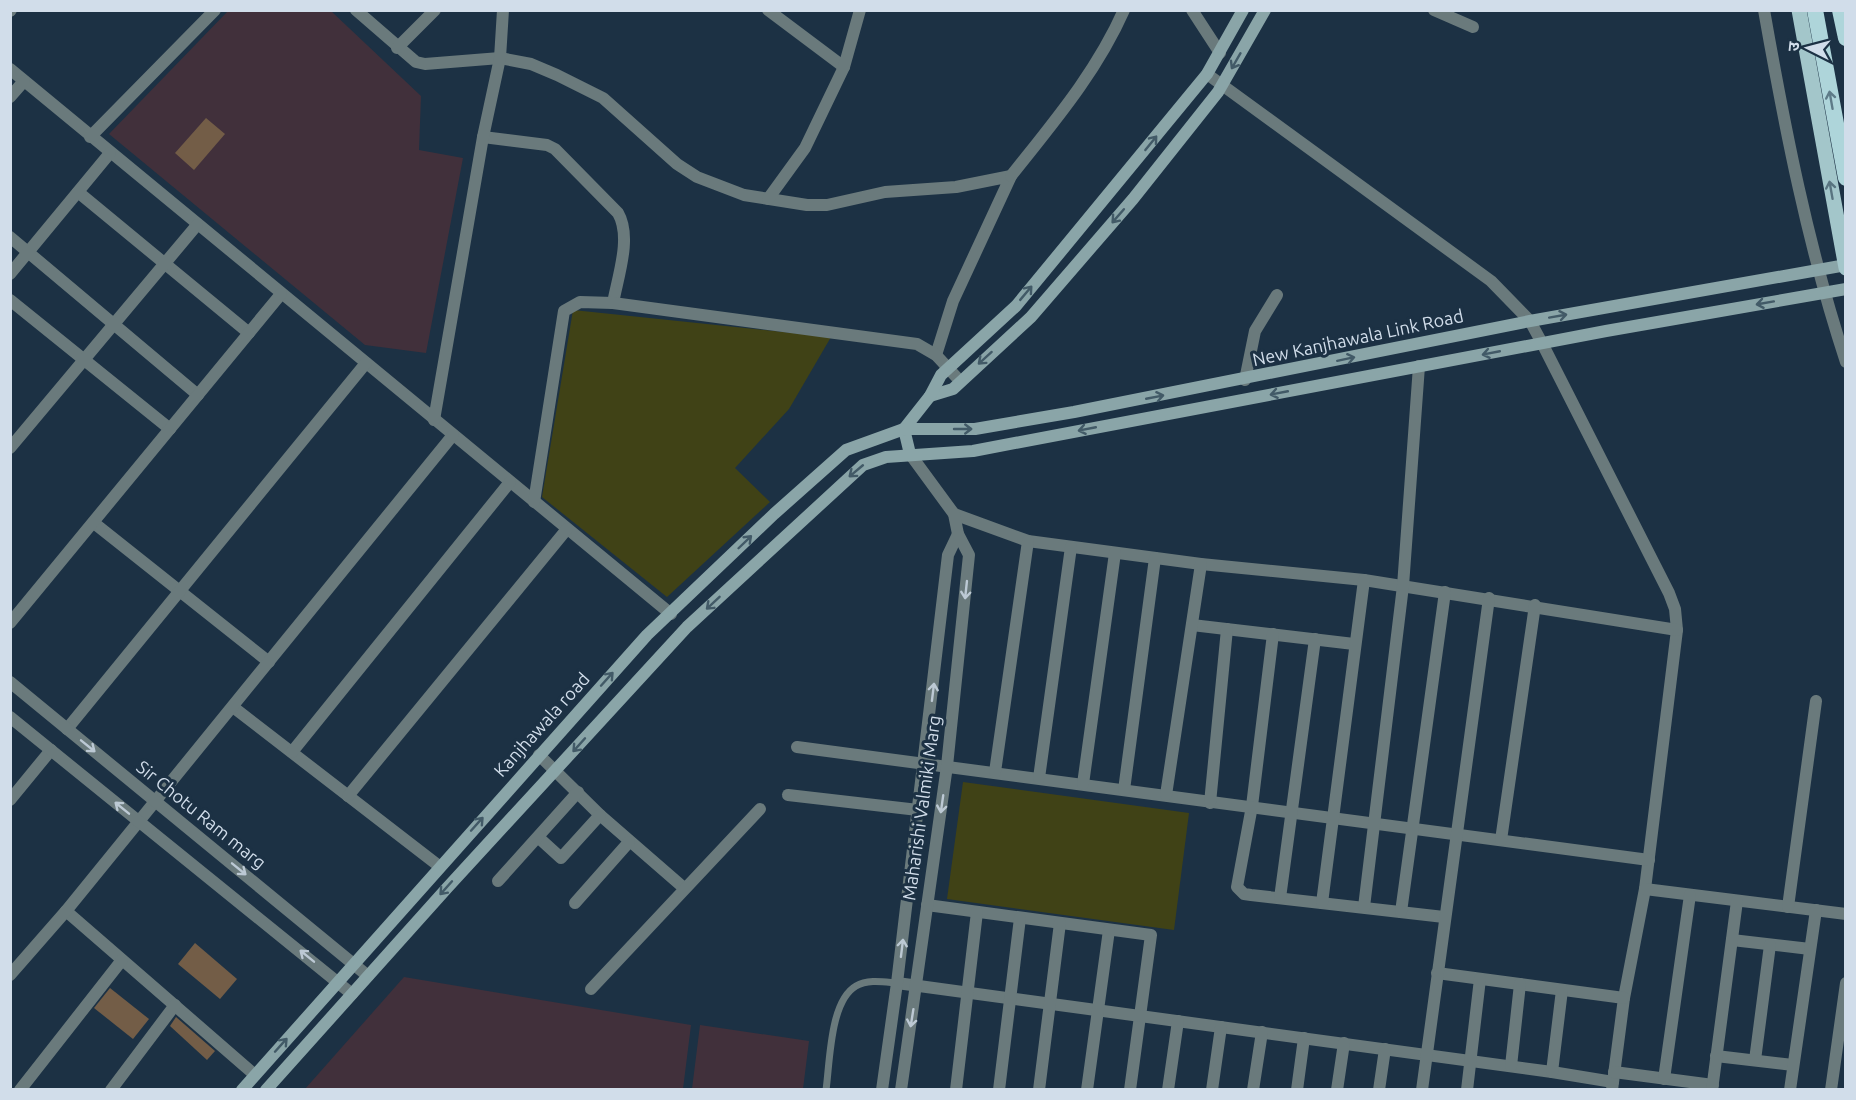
<svg xmlns="http://www.w3.org/2000/svg" width="1856" height="1100" font-family="Ubuntu,'Noto Sans Devanagari',sans-serif">
	<style>
		.education { fill: #41303b }
		.green { fill: #404216 }
		.building { fill: #735d47 }
		.lines { fill: none; stroke-linecap: round; stroke-linejoin: round }
		.service { stroke: #6a7a7c; stroke-width: 7 }
		.minor { stroke: #6a7a7c; stroke-width: 12 }
		.tertiary { stroke: #6a7a7c; stroke-width: 12 }
		.secondary { stroke: #8aa5a8; stroke-width: 12 }
		.primary { stroke: #a3c6ca; stroke-width: 15 }
		.trunk { stroke: #aed5da; stroke-width: 16 }
		.oneway { stroke: #425a67 }
		.oneway2 { stroke: #5e7b88 }
		.oneway3 { stroke: #597480 }
		.oneway4 { stroke: #bcc9d4 }
		.labels { text-anchor: middle; stroke-width: 6; stroke-linejoin: round; paint-order: stroke }
		.street-label { font-size: 18px; fill: #d1ddea; stroke: #1c3144 }
	</style>
	<rect width="100%" height="100%" fill="#1c3144"/>
	<g class="education">
		<polygon points="228,11 331,11 421,96 419,150 463,158 426,353 365,345 109,134"/>
		<polygon points="404,977 691,1025 683,1089 305,1089"/>
		<polygon points="700,1025 809,1041 803,1089 692,1089"/>
	</g>
	<g class="green">
		<polygon points="573,310 831,337 789,409 735,468 770,502 667,597 542,497"/>
		<polygon points="963,782 1189,813 1174,930 947,899"/>
	</g>
	<g class="building">
		<polygon points="206,118 225,134 194,170 175,153"/>
		<polygon points="195,943 237,979 220,999 178,964"/>
		<polygon points="110,988 149,1019 133,1039 94,1008"/>
		<polygon points="176,1017 215,1051 207,1060 170,1026"/>
	</g>
	<g class="lines">
		<path class="service" d="M826,1090C830,1061 830,1001 856,986C868,979 884,982 897,983"/>
		<g class="minor">
			<polyline points="356,10 416,62 425,64 500,58 531,64 557,75 603,98 677,164 697,177 744,195 807,205 827,205 885,192 956,187 1011,176 953,301 936,355"/>
			<polyline points="768,10 844,67"/>
			<polyline points="1192,10 1220,53"/>
			<polyline points="1434,10 1473,27"/>
			<path d="M1764,10C1785,129 1808,247 1846,362"/>
			<polyline points="10,11 11,10"/>
			<polyline points="397,48 435,10"/>
			<polyline points="10,69 671,614"/>
			<polyline points="1207,74 1491,281 1530,321 1542,343 1669,593 1675,609 1677,630 1645,889 1624,998 1612,1090"/>
			<polyline points="10,97 24,81"/>
			<polyline points="90,137 215,10"/>
			<path d="M483,137L547,145L555,149L618,213C632,237 618,276 613,303"/>
			<path d="M1011,176C1053,123 1096,73 1124,10"/>
			<polyline points="78,192 249,333"/>
			<polyline points="768,199 805,148 844,67 860,10"/>
			<polyline points="10,237 198,395"/>
			<polyline points="10,274 110,153"/>
			<polyline points="10,300 170,429"/>
			<polyline points="1245,380 1255,331 1277,295"/>
			<polyline points="434,420 483,137 500,58 503,10"/>
			<polyline points="10,448 197,225"/>
			<polyline points="534,502 564,311 580,302 613,303 917,344 936,355 960,381"/>
			<polyline points="954,514 1028,541 1201,564 1364,580 1677,630"/>
			<polyline points="94,523 269,662"/>
			<polyline points="10,623 281,294"/>
			<polyline points="1192,625 1354,644"/>
			<polyline points="1273,634 1252,806 1237,887 1244,894 1251,895 1444,917"/>
			<polyline points="233,707 439,866"/>
			<polyline points="67,729 366,363"/>
			<polyline points="797,747 1649,860"/>
			<polyline points="292,752 510,482"/>
			<polyline points="539,755 600,815 684,888"/>
			<polyline points="995,772 1028,541"/>
			<polyline points="1039,778 1071,547"/>
			<polyline points="1083,784 1115,553"/>
			<polyline points="1124,790 1155,558"/>
			<polyline points="788,795 918,810"/>
			<polyline points="1166,795 1201,564"/>
			<polyline points="348,796 567,529"/>
			<polyline points="10,800 51,750"/>
			<polyline points="1210,803 1227,629"/>
			<polyline points="539,838 561,858 600,815"/>
			<polyline points="1501,840 1535,605"/>
			<polyline points="498,881 578,792"/>
			<polyline points="1645,889 1846,914"/>
			<polyline points="1280,898 1315,639"/>
			<polyline points="575,903 629,842"/>
			<polyline points="1322,903 1364,580"/>
			<polyline points="927,905 1151,935 1130,1090"/>
			<polyline points="1364,907 1403,586 1419,366"/>
			<polyline points="1788,907 1816,701"/>
			<polyline points="66,911 255,1075"/>
			<polyline points="1401,912 1445,592"/>
			<polyline points="1732,940 1810,949"/>
			<polyline points="1437,973 1624,998"/>
			<polyline points="10,975 66,911 453,435"/>
			<polyline points="897,983 1552,1072 1613,1082"/>
			<polyline points="591,989 760,809"/>
			<polyline points="1716,1056 1793,1065"/>
			<polyline points="1755,1060 1770,945"/>
			<polyline points="1511,1066 1520,984"/>
			<polyline points="1552,1072 1562,990"/>
			<polyline points="1614,1072 1713,1085"/>
			<polyline points="1664,1079 1690,895"/>
			<polyline points="20,1090 122,960"/>
			<polyline points="111,1090 175,1005"/>
			<polyline points="956,1090 977,912"/>
			<polyline points="999,1090 1020,918"/>
			<polyline points="1039,1090 1060,923"/>
			<polyline points="1087,1090 1109,930"/>
			<polyline points="1168,1090 1178,1021"/>
			<polyline points="1212,1090 1221,1027"/>
			<polyline points="1253,1090 1262,1032"/>
			<polyline points="1297,1090 1304,1038"/>
			<polyline points="1337,1090 1344,1043"/>
			<polyline points="1379,1090 1385,1049"/>
			<polyline points="1422,1090 1489,598"/>
			<polyline points="1467,1090 1480,979"/>
			<polyline points="1712,1090 1737,901"/>
			<polyline points="1790,1090 1816,910"/>
			<polyline points="1831,1090 1846,983"/>
		</g>
		<g class="tertiary">
			<polyline points="10,682 368,976"/>
			<polyline points="10,717 352,994"/>
			<polyline points="882,1090 897,983 948,555 958,534"/>
			<polyline points="901,1090 947,766 969,555 958,534 954,514 910,454"/>
		</g>
		<g class="secondary">
			<polyline points="930,396 953,389 1031,317 1133,199 1218,92 1265,10"/>
			<polyline points="904,429 930,396 941,375 1016,306 1207,74 1243,10"/>
			<polyline points="904,429 910,454"/>
			<polyline points="242,1090 647,635 774,514 846,450 904,429 975,429 1074,412 1530,321 1846,265"/>
			<polyline points="266,1090 447,888 687,627 863,465 886,457 973,451 1606,331 1846,289"/>
		</g>
		<polyline class="primary" points="1799,10 1846,268"/>
		<g class="trunk">
			<polyline points="1815,10 1846,178"/>
			<polyline points="1840,10 1846,38"/>
		</g>
	</g>
	<defs><path id="oneway-shaft" d="M-6 0H5M1.5-3L5.5 0L1.5 3" fill="none" stroke-width="1.6" stroke-linecap="round" stroke-linejoin="round" transform="scale(1.5)"/></defs>
	<g class="oneway">
		<use href="#oneway-shaft" transform="translate(1236 61) rotate(120)"/>
		<use href="#oneway-shaft" transform="translate(1151 143) rotate(-51)"/>
		<use href="#oneway-shaft" transform="translate(1118 216) rotate(131)"/>
		<use href="#oneway-shaft" transform="translate(1026 293) rotate(-50)"/>
		<use href="#oneway-shaft" transform="translate(1765 303) rotate(170)"/>
		<use href="#oneway-shaft" transform="translate(1558 316) rotate(-10)"/>
		<use href="#oneway-shaft" transform="translate(1491 353) rotate(169)"/>
		<use href="#oneway-shaft" transform="translate(985 358) rotate(138)"/>
		<use href="#oneway-shaft" transform="translate(1346 359) rotate(-12)"/>
		<use href="#oneway-shaft" transform="translate(1279 393) rotate(169)"/>
		<use href="#oneway-shaft" transform="translate(1155 397) rotate(-11)"/>
		<use href="#oneway-shaft" transform="translate(963 429)"/>
		<use href="#oneway-shaft" transform="translate(1087 429) rotate(169)"/>
		<use href="#oneway-shaft" transform="translate(856 471) rotate(140)"/>
		<use href="#oneway-shaft" transform="translate(745 542) rotate(-44)"/>
		<use href="#oneway-shaft" transform="translate(713 603) rotate(137)"/>
		<use href="#oneway-shaft" transform="translate(607 679) rotate(-48)"/>
		<use href="#oneway-shaft" transform="translate(579 745) rotate(132)"/>
		<use href="#oneway-shaft" transform="translate(477 824) rotate(-48)"/>
		<use href="#oneway-shaft" transform="translate(446 888) rotate(132)"/>
		<use href="#oneway-shaft" transform="translate(281 1045) rotate(-48)"/>
	</g>
	<use class="oneway2" href="#oneway-shaft" transform="translate(1831 100) rotate(-100)"/>
	<use class="oneway3" href="#oneway-shaft" transform="translate(1831 190) rotate(-100)"/>
	<g class="oneway4">
		<use href="#oneway-shaft" transform="translate(966 590) rotate(96)"/>
		<use href="#oneway-shaft" transform="translate(933 692) rotate(-83)"/>
		<use href="#oneway-shaft" transform="translate(88 746) rotate(39)"/>
		<use href="#oneway-shaft" transform="translate(942 804) rotate(98)"/>
		<use href="#oneway-shaft" transform="translate(122 808) rotate(-141)"/>
		<use href="#oneway-shaft" transform="translate(239 869) rotate(39)"/>
		<use href="#oneway-shaft" transform="translate(902 948) rotate(-83)"/>
		<use href="#oneway-shaft" transform="translate(307 956) rotate(-141)"/>
		<use href="#oneway-shaft" transform="translate(912 1018) rotate(99)"/>
	</g>
	<g class="labels">
		<g class="street-label">
			<text transform="translate(1358 338) rotate(-12)" y="6">New Kanjhawala Link Road</text>
			<text transform="translate(542 725) rotate(-48)" y="6">Kanjhawala road</text>
			<text transform="translate(922 808) rotate(-82)" y="6">Maharishi Valmiki Marg</text>
			<text transform="translate(201 815) rotate(39)" y="6">Sir Chotu Ram marg</text>
		</g>
	</g>
	<rect width="1856" height="1100" fill="none" stroke="#d1ddea" stroke-width="24"/>
	<g transform="translate(1808 48) rotate(276)" stroke="#1c3144" stroke-width="4.5" paint-order="stroke">
	<path d="M0-4.5L10 22L0 15L-10 22Z" fill="#d1ddea"/>
	<text y="-9" font-size="16" font-weight="bold" text-anchor="middle" fill="#d1ddea">उ</text>
	</g>
</svg>
